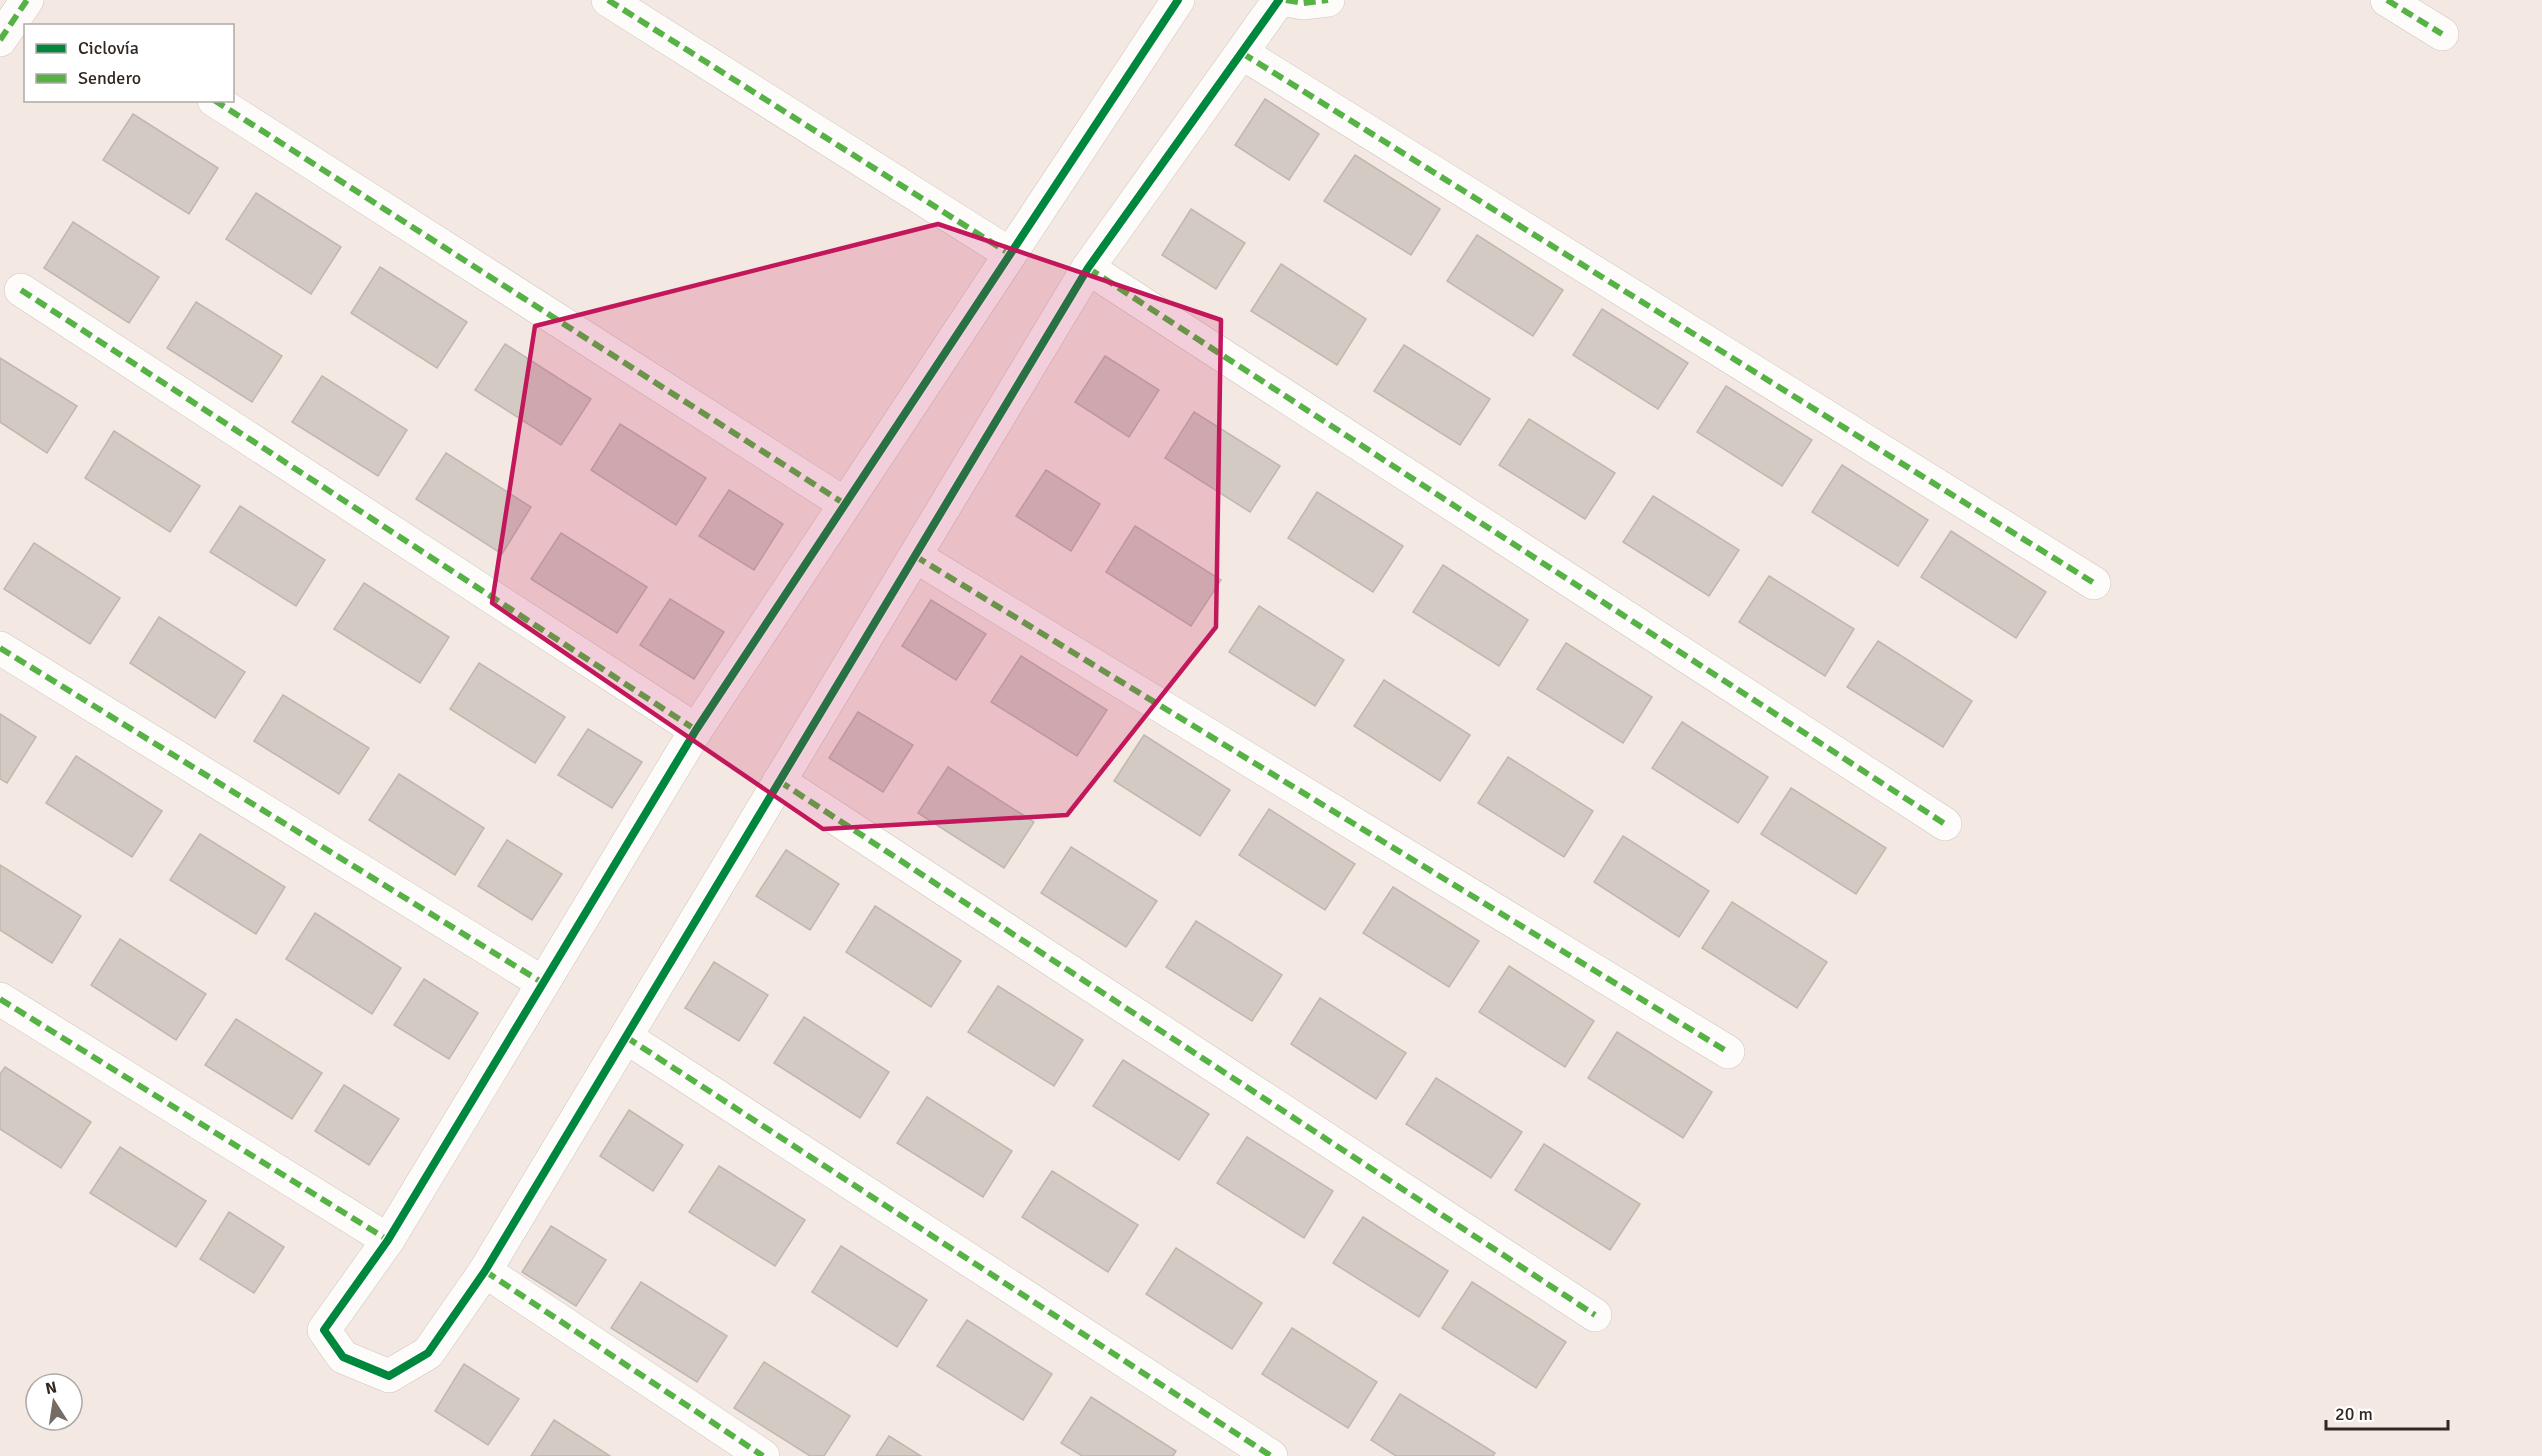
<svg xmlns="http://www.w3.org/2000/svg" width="2542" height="1456" font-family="Signika,sans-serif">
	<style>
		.building { fill: #d3cbc3; stroke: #bfb8b0; stroke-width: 1.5 }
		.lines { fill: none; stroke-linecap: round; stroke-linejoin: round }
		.minor-casing { stroke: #cec5be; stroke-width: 34 }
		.minor { stroke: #fdfcfb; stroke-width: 33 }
		.quiet { stroke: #56b245; stroke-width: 6; stroke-dasharray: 12 6; stroke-linecap: butt }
		.cycleway-casing { stroke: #fff; stroke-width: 11 }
		.cycleway { stroke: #00873e; stroke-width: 8 }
		.marked { fill: #c2185b; fill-opacity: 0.2; stroke: #c2185b; stroke-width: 4.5; stroke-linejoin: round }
	</style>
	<rect width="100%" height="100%" fill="#f4e9e2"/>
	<g class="building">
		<polygon points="1265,99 1319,134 1289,180 1235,145"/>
		<polygon points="133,114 218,168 189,214 103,160"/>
		<polygon points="1355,155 1440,209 1411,255 1324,201"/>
		<polygon points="256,193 341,247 311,294 226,239"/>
		<polygon points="1191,209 1245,243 1216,289 1162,255"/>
		<polygon points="73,222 159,277 129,323 44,268"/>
		<polygon points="1477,235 1563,290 1533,336 1447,281"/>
		<polygon points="1281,264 1366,319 1337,365 1251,311"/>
		<polygon points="380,267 467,322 437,368 351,313"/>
		<polygon points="196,302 282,356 252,402 167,348"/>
		<polygon points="1602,309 1688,363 1658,409 1573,355"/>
		<polygon points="505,344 591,399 561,445 475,390"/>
		<polygon points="1404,345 1490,399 1460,445 1374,391"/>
		<polygon points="1105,356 1159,390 1129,437 1075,402"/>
		<polygon points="0,358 77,406 47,453 0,422"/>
		<polygon points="322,376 407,430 378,476 292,422"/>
		<polygon points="1726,386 1812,440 1782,486 1697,432"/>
		<polygon points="1194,412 1280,466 1250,512 1165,458"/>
		<polygon points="1529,419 1615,473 1585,519 1499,465"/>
		<polygon points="620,424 706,478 676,525 591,470"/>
		<polygon points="114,431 200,486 170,532 85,478"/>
		<polygon points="446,453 531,507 502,554 416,499"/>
		<polygon points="1842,465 1928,520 1898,566 1812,512"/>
		<polygon points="1046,470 1100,504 1071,551 1016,516"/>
		<polygon points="729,490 783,524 754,570 699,536"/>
		<polygon points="1317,492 1403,546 1373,592 1288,538"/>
		<polygon points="1653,496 1739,550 1709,596 1623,542"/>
		<polygon points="240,506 325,560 296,606 210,552"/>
		<polygon points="1135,526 1221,580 1191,626 1106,572"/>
		<polygon points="1951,531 2046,592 2016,638 1921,577"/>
		<polygon points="561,533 647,587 617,633 531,579"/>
		<polygon points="34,543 120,598 90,644 4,589"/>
		<polygon points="1443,565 1528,620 1499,666 1413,612"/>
		<polygon points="1769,576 1854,629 1825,676 1739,622"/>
		<polygon points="364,583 449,637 420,683 334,629"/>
		<polygon points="670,599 724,632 694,679 640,645"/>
		<polygon points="931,600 986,634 956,680 902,646"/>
		<polygon points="1259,606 1344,660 1315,706 1229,652"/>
		<polygon points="159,617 245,672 215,718 130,663"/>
		<polygon points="1878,641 1972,701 1943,747 1847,687"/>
		<polygon points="1566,643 1652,697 1623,743 1537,689"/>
		<polygon points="1021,656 1107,710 1077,756 991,702"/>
		<polygon points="479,663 565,717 535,763 450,709"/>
		<polygon points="1384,680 1470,735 1440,781 1354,726"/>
		<polygon points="283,695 369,748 339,794 254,741"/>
		<polygon points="858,712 913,745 883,792 829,758"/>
		<polygon points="0,714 36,737 7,783 0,779"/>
		<polygon points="1682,722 1768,777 1738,823 1652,768"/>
		<polygon points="588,729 642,762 612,808 558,775"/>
		<polygon points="1144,735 1230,790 1200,836 1114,781"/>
		<polygon points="76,756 162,811 132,857 46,803"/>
		<polygon points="1508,757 1593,811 1564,857 1478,803"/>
		<polygon points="948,767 1034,822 1004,868 918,813"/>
		<polygon points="399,774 484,828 455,875 369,820"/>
		<polygon points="1791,788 1886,848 1856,894 1761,834"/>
		<polygon points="1269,809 1355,864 1325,910 1239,855"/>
		<polygon points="200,834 285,887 256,934 170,880"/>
		<polygon points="1623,836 1709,891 1679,937 1594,882"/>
		<polygon points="507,840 562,874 532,920 478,886"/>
		<polygon points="1071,847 1157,901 1126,947 1041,893"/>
		<polygon points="786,850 839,884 810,930 756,896"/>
		<polygon points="0,865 81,916 52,963 0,930"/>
		<polygon points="1393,887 1479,941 1449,987 1363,933"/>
		<polygon points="1732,902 1827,962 1797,1008 1702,948"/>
		<polygon points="875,906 961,961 931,1007 846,952"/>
		<polygon points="315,913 401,968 372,1014 286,959"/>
		<polygon points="1196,921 1282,975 1252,1021 1166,967"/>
		<polygon points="120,939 206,994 176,1040 91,985"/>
		<polygon points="714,962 768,995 739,1041 685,1008"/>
		<polygon points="1509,966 1594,1021 1565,1067 1479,1012"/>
		<polygon points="424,979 478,1013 449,1059 394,1025"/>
		<polygon points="998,986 1083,1040 1054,1086 968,1032"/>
		<polygon points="1320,998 1406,1053 1376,1099 1291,1044"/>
		<polygon points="804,1017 889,1072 860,1118 774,1063"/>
		<polygon points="236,1019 322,1073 292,1119 205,1065"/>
		<polygon points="1617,1032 1712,1092 1683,1138 1588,1078"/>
		<polygon points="1123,1060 1209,1114 1179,1160 1093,1106"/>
		<polygon points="5,1067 91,1122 61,1168 0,1129 0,1074"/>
		<polygon points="1436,1078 1522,1132 1491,1178 1406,1124"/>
		<polygon points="344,1085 399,1119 369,1165 315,1131"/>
		<polygon points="927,1097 1012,1151 983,1197 897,1143"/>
		<polygon points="629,1110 683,1145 653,1191 600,1156"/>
		<polygon points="1247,1137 1333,1191 1304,1238 1217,1183"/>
		<polygon points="1544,1144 1640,1204 1610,1250 1515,1190"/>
		<polygon points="120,1147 206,1201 176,1247 90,1193"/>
		<polygon points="719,1166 805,1220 775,1266 689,1212"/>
		<polygon points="1052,1171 1138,1225 1108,1272 1022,1217"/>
		<polygon points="229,1212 284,1247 254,1293 200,1259"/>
		<polygon points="1363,1217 1448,1271 1419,1317 1333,1263"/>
		<polygon points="551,1226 606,1260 576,1306 522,1272"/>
		<polygon points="841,1246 927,1300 897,1347 812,1292"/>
		<polygon points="1176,1248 1262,1303 1232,1349 1146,1294"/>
		<polygon points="641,1282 727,1336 697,1382 611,1328"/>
		<polygon points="1472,1282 1566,1342 1536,1388 1442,1328"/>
		<polygon points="967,1320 1052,1374 1023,1420 937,1366"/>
		<polygon points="1292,1328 1377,1382 1348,1428 1262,1374"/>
		<polygon points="764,1362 850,1416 824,1456 810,1456 734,1408"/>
		<polygon points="464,1364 519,1399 488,1445 435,1411"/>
		<polygon points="1400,1394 1495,1453 1493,1456 1396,1456 1371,1440"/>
		<polygon points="1091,1397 1176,1451 1173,1456 1082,1456 1061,1443"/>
		<polygon points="554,1420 610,1456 531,1456"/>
		<polygon points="889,1436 921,1456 876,1456"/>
	</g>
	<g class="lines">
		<defs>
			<g id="minor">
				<polyline points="608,0 1010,254"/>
				<polyline points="1178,0 696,730 388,1240 324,1330 343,1357 389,1376 428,1353 485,1271 1088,268 1279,0"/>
				<polyline points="1286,0 1303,3 1328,0"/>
				<polyline points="2387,0 2442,34"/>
				<polyline points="0,40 27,0"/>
				<polyline points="1242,53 2094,583"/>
				<polyline points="214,100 845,504"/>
				<polyline points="1088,268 1945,824"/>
				<polyline points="21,290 696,730"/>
				<polyline points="915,556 1728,1052"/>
				<polyline points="0,648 543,983"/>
				<polyline points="779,781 1595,1315"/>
				<polyline points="0,999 388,1240"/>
				<polyline points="626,1037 1271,1456"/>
				<polyline points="485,1271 763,1456"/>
			</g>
		</defs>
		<use href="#minor" class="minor-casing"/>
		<use href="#minor" class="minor"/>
		<g class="quiet">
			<polyline points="608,0 1010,254"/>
			<polyline points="1286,0 1303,3 1328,0"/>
			<polyline points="2387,0 2442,34"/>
			<polyline points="0,40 27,0"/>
			<polyline points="1242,53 2094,583"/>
			<polyline points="214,100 845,504"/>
			<polyline points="1088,268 1945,824"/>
			<polyline points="21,290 696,730"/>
			<polyline points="915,556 1728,1052"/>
			<polyline points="0,648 543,983"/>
			<polyline points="779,781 1595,1315"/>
			<polyline points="0,999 388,1240"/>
			<polyline points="626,1037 1271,1456"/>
			<polyline points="485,1271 763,1456"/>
		</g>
		<defs>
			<polyline id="cycleway" points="1178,0 696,730 388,1240 324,1330 343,1357 389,1376 428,1353 485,1271 1088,268 1279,0"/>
		</defs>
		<use href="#cycleway" class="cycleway-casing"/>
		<use href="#cycleway" class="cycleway"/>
	</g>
	<path class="marked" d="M938,224L1221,320L1216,627L1067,815L823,829L492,603L535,326Z"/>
	<rect x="24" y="24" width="210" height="78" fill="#ffffff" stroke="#ada9a6" stroke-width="1.5"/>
	<rect x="36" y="44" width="30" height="9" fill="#00873e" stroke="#ada9a6" stroke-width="1.5"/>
	<text x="78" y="54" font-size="18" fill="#312821">Ciclovía</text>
	<rect x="36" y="74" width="30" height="9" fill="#56b245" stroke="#ada9a6" stroke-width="1.5"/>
	<text x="78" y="84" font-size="18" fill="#312821">Sendero</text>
	<g transform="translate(54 1402) rotate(348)"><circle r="28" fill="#ffffff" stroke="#ada9a6" stroke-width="1.5"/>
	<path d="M0-4.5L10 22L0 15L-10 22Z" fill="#756c65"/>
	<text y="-9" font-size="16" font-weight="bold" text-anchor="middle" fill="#312821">N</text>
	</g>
	<path d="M2326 1420v9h122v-9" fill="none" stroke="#312821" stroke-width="3"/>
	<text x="2335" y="1420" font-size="18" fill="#312821" stroke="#ffffff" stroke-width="4.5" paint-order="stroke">20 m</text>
</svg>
